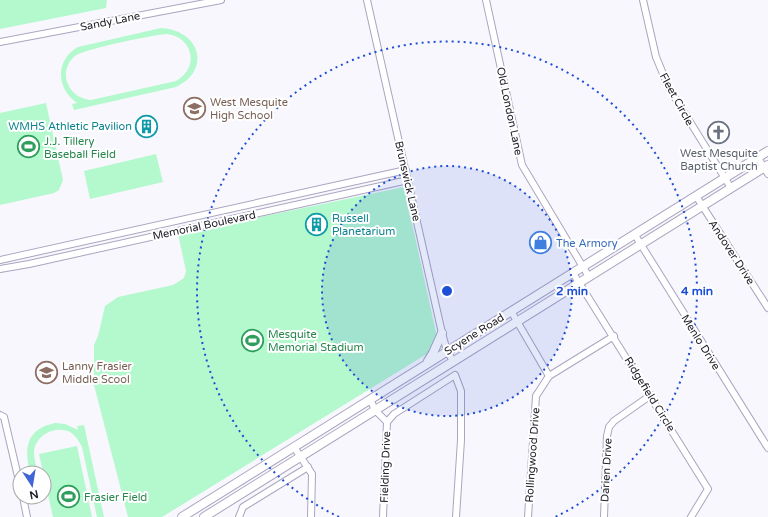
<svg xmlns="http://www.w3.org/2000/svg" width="768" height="517" font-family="'Varela Round',sans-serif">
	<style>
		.green { fill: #b3f9cd; fill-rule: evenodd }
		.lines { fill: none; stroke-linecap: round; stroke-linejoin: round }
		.minor-casing { stroke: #a9a5c0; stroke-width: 8 }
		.major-casing { stroke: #a9a5c0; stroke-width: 10 }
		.minor { stroke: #fff; stroke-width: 6 }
		.major { stroke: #fff; stroke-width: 8 }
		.ring { fill: none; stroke: #1d4ed8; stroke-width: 2; stroke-dasharray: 2 4 }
		.labels { text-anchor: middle; stroke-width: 4; stroke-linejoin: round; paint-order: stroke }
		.street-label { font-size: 11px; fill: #22212b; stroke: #fff }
		.education-label { font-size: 11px; fill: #785e54; stroke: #fff; text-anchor: start }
		.culture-label { font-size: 11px; fill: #0d838f; stroke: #fff; text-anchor: end }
		.leisure-label { font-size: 11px; fill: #27864d; stroke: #fff; text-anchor: start }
		.worship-label { font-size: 11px; fill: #5b616d; stroke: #fff }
		.shop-label { font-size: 11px; fill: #366cbe; stroke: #fff; text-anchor: start }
		.centre { fill: #1d4ed8; stroke: #fff; stroke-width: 2 }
		.ring-label { font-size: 12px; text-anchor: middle; font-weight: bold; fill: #1d4ed8; stroke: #fff; stroke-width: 4; stroke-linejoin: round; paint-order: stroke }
	</style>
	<rect width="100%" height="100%" fill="#f8f7fd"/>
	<g class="green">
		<polygon points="0,0 107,0 106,8 0,29"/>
		<path d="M161,28C200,30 212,70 176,87L74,110L72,104L77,103C56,88 55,60 78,47ZM167,34C193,37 200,68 176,81L91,100C82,99 73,95 69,86C63,76 66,63 75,56C84,49 153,35 167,34Z"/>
		<polygon points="46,103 63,180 59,190 54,193 0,205 0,113"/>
		<polygon points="156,154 163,182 90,199 84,171"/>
		<polygon points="404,187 437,337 430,352 162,517 128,517 94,385 94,345 98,336 105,306 118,297 173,285 184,278 186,271 178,234"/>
		<path d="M55,423L65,424L78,430L77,426L84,425L104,517H97L82,447C79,441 76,436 70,432C55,425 36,435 34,451C34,459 36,466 38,473H30C24,448 26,429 55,423Z"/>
		<polygon points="77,446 92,517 53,517 39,454"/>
	</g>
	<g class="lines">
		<defs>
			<g id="minor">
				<polyline points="367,0 442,333 447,351 453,361"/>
				<polyline points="486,0 522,165 589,277"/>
				<polyline points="643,0 656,57 669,88 731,188"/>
				<polyline points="0,42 221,0"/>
				<polyline points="758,158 768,174"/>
				<polyline points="696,196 768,308"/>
				<polyline points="635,235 768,448"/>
				<polyline points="0,260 406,170"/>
				<polyline points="0,269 29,264 408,180"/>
				<polyline points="573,273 708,489 691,517"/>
				<polyline points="511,311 549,376"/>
				<polyline points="370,399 375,410 387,422 383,517"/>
				<polyline points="0,415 4,417 20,485"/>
				<polyline points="387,422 394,414 455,375 461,391 461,440 456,517"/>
				<polyline points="294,447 312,474 311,517"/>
				<polyline points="23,497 27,517"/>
				<polyline points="239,517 243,507 308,467"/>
				<polyline points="528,517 536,396 549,376 614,336"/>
				<polyline points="604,517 607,436 609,427 614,421 651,395"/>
			</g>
			<g id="major">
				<polyline points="428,361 433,353 442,333"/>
				<polyline points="182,517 768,151"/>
				<polyline points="204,517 768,165"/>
			</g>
		</defs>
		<use href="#minor" class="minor-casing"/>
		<use href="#major" class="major-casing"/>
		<use href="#minor" class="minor"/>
		<use href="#major" class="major"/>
	</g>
	<circle cx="447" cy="291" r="125" fill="#1d4ed8" fill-opacity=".12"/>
	<g class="ring">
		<circle cx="447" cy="291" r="125"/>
		<path d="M339 517A250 250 0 1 1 555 517"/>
	</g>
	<defs>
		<symbol id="school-ring" viewBox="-11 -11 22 22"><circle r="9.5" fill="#fff" stroke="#8d6e63" stroke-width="1.5"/><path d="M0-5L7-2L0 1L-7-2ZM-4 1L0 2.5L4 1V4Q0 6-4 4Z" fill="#8d6e63"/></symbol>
		<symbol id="building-ring" viewBox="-11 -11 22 22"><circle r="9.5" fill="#fff" stroke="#0f9aa8" stroke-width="1.5"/><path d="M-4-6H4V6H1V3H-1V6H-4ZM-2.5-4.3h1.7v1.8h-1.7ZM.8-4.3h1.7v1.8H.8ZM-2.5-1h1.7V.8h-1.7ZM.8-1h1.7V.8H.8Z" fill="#0f9aa8"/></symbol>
		<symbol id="church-ring" viewBox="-11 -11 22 22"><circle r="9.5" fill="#fff" stroke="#6b7280" stroke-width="1.5"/><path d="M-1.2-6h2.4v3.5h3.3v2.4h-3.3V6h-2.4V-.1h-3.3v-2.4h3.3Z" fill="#6b7280"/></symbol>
		<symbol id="stadium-ring" viewBox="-11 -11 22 22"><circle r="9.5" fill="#fff" stroke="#2e9e5b" stroke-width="1.5"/><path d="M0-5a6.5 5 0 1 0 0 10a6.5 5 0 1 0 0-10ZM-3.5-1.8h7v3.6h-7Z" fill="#2e9e5b"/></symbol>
		<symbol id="shop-ring" viewBox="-11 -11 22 22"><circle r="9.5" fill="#fff" stroke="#3f7fe0" stroke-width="1.5"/><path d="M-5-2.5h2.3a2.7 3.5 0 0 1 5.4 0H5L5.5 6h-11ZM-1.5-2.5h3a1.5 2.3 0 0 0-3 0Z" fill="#3f7fe0"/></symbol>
	</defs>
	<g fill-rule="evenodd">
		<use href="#school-ring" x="182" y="96" width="25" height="25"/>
		<use href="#building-ring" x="134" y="114" width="25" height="25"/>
		<use href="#church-ring" x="706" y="120" width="25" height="25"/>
		<use href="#stadium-ring" x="16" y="134" width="25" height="25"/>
		<use href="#building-ring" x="304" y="212" width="25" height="25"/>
		<use href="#shop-ring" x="528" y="230" width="25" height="25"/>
		<use href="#stadium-ring" x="240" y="328" width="25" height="25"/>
		<use href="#school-ring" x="34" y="360" width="25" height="25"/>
		<use href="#stadium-ring" x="56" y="484" width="25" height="25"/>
	</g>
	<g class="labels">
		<g class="street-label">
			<text transform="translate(110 21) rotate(-11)" y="4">Sandy Lane</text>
			<text transform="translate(677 99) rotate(61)" y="4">Fleet Circle</text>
			<text transform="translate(510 111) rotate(78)" y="4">Old London Lane</text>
			<text transform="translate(408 181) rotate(77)" y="4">Brunswick Lane</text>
			<text transform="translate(204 225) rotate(-12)" y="4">Memorial Boulevard</text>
			<text transform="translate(732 252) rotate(57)" y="4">Andover Drive</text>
			<text transform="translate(474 334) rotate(-32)" y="4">Scyene Road</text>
			<text transform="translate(701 342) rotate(58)" y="4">Menlo Drive</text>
			<text transform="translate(650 394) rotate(58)" y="4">Ridgefield Circle</text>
			<text transform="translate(532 455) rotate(-86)" y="4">Rollingwood Drive</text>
			<text transform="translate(385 467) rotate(-88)" y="4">Fielding Drive</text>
			<text transform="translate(606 470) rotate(-87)" y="4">Darien Drive</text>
		</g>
		<g class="education-label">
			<text x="210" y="106">West Mesquite<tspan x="210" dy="13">High School</tspan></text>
			<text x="62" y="370">Lanny Frasier<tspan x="62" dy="13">Middle Scool</tspan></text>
		</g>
		<g class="culture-label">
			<text x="132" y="130">WMHS Athletic Pavilion</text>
			<text x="332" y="222" text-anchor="start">Russell<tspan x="332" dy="13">Planetarium</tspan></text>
		</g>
		<g class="leisure-label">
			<text x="44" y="145">J.J. Tillery<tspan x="44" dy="13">Baseball Field</tspan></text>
			<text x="268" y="338">Mesquite<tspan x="268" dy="13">Memorial Stadium</tspan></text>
			<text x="84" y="501">Frasier Field</text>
		</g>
		<g class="worship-label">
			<text x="719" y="157">West Mesquite<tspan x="719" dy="13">Baptist Church</tspan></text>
		</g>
		<g class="shop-label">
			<text x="556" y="247">The Armory</text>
		</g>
	</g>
	<circle cx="447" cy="291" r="6" class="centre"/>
	<g class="ring-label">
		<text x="572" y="295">2 min</text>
		<text x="697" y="295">4 min</text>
	</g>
	<g transform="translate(32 485) rotate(168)"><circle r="19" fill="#ffffff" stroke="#a7a6aa"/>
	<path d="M0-3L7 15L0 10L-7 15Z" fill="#3f65d7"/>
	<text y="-6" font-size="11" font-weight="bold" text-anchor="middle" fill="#22212b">N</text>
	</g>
</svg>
